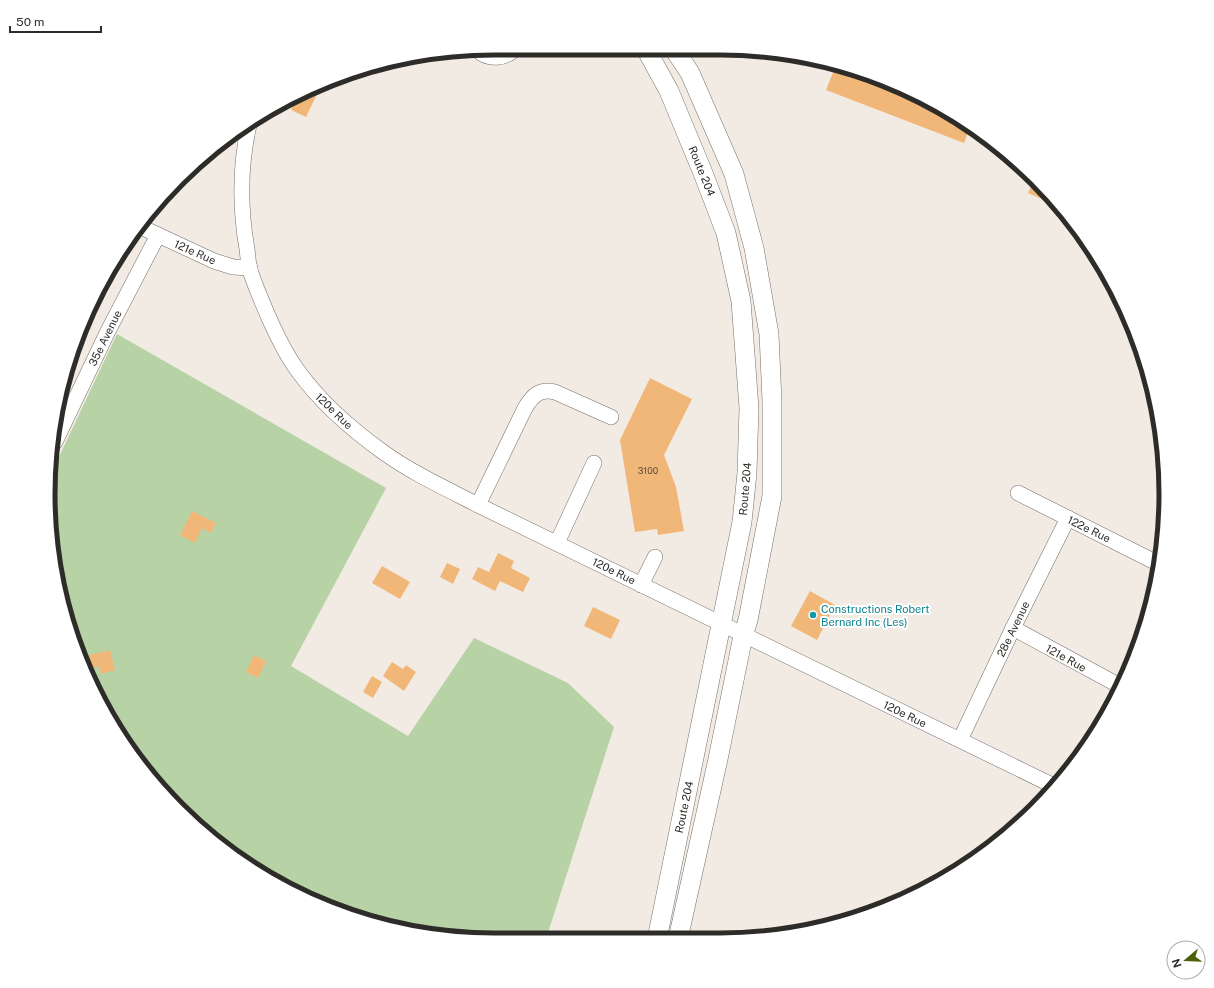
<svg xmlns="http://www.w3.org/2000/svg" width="1214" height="988" font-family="'Public Sans',sans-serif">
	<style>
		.green { fill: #b7d3a6 }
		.building { fill: #f1b779 }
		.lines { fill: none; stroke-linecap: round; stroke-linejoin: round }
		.minor-casing { stroke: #756f68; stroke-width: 16 }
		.major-casing { stroke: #756f68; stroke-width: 20 }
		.minor { stroke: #fff; stroke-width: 15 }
		.major { stroke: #fff; stroke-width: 19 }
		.culture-dot { fill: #0f9aa8; stroke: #fff; stroke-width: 1.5 }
		.labels { text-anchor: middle; stroke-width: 4; stroke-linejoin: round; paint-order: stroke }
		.number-label { font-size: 9px; fill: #5f4f3d }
		.street-label { font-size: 11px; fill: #2e2c29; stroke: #fff }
		.culture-label { font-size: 11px; fill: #0d838f; stroke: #fff; text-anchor: start }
		.rim { fill: none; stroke: #2e2c29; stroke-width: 5 }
	</style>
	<rect width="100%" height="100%" fill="#f2ebe3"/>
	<polygon class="green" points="117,334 386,488 291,666 408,736 474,638 568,683 614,727 546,939 465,939 379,925 297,894 222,848 159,788 94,691 63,609 48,494 50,476"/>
	<g class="building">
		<polygon points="836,65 890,82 943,108 970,127 964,143 826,90"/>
		<polygon points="320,88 306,117 291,110 296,97"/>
		<polygon points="1034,180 1049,196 1060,207 1028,193"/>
		<polygon points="650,378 692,399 664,455 676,487 684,531 658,535 657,529 635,532 620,440"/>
		<polygon points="192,511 216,523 211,533 202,528 195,543 180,535"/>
		<polygon points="498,553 514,561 511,568 530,578 523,592 500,581 495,591 472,579 478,567 489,572"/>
		<polygon points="447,563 460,569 453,584 440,577"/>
		<polygon points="382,566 410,582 400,599 372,583"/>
		<polygon points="810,591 835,605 817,640 791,626"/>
		<polygon points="593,607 620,620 611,639 584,626"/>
		<polygon points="110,650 115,670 101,674 99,666 86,670 81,657"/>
		<polygon points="254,655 266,661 258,678 246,672"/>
		<polygon points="392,662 403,669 406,665 416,672 404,691 383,676"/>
		<polygon points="372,676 382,682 373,698 363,692"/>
	</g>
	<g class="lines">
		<defs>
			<g id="minor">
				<path d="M477,50C489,61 505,59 516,48"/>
				<path d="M249,125C240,165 240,209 247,249C248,256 248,263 250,270C255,286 262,302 269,318C277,336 286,355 298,371C321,403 351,429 383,452C412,473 447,489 478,505L1056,787"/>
				<polyline points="141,227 214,261 233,267 250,268"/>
				<polyline points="55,442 108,331 158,235"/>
				<polyline points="1018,493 1159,564"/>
				<path d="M478,505L525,408C533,395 540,388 555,392L611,417"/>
				<polyline points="557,543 594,463"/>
				<polyline points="641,585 655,557"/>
				<polyline points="1013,628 1120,686"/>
				<polyline points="960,740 1013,628 1068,518"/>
			</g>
			<g id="major">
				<polyline points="646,49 669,91 703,173 726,233 741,301 749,408 747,473 742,522 657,939"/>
				<polyline points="674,49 690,73 734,174 754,248 769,334 772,401 772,496 748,620 743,636 718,759 678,939"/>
			</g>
		</defs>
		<use href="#minor" class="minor-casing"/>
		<use href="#major" class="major-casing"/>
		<use href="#minor" class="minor"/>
		<use href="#major" class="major"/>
	</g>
	<circle class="culture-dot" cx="813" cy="615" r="4"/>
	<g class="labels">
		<g class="number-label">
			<text x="648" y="474">3100</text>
		</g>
		<g class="street-label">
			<text transform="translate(702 171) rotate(68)" y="4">Route 204</text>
			<text transform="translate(195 252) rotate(24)" y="4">121e Rue</text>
			<text transform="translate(105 338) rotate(-64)" y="4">35e Avenue</text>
			<text transform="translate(334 411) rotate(44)" y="4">120e Rue</text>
			<text transform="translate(745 489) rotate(-85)" y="4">Route 204</text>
			<text transform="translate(1089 529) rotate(26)" y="4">122e Rue</text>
			<text transform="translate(614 571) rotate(26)" y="4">120e Rue</text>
			<text transform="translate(1013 629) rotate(-64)" y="4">28e Avenue</text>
			<text transform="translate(1066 658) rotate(29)" y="4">121e Rue</text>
			<text transform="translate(905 714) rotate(26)" y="4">120e Rue</text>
			<text transform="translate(684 807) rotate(-78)" y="4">Route 204</text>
		</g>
		<g class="culture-label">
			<text x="821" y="613">Constructions Robert<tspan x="821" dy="13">Bernard Inc (Les)</tspan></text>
		</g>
	</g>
	<path d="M0 0H1214V988H0ZM494 55H720A439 439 0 0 1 1159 494V494A439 439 0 0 1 720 933H494A439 439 0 0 1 55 494V494A439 439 0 0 1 494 55Z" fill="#fff" fill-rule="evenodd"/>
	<path class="rim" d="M494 55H720A439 439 0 0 1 1159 494V494A439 439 0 0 1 720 933H494A439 439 0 0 1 55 494V494A439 439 0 0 1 494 55Z"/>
	<g transform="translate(1186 960) rotate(251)"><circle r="19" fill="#ffffff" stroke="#ababa9"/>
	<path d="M0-3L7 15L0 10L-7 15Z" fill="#4d6006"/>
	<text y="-6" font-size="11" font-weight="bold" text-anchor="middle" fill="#2e2c29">N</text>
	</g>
	<path d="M10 26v6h91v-6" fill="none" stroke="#2e2c29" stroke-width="2"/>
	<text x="16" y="26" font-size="12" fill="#2e2c29" stroke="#ffffff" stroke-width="3" paint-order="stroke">50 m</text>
</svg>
